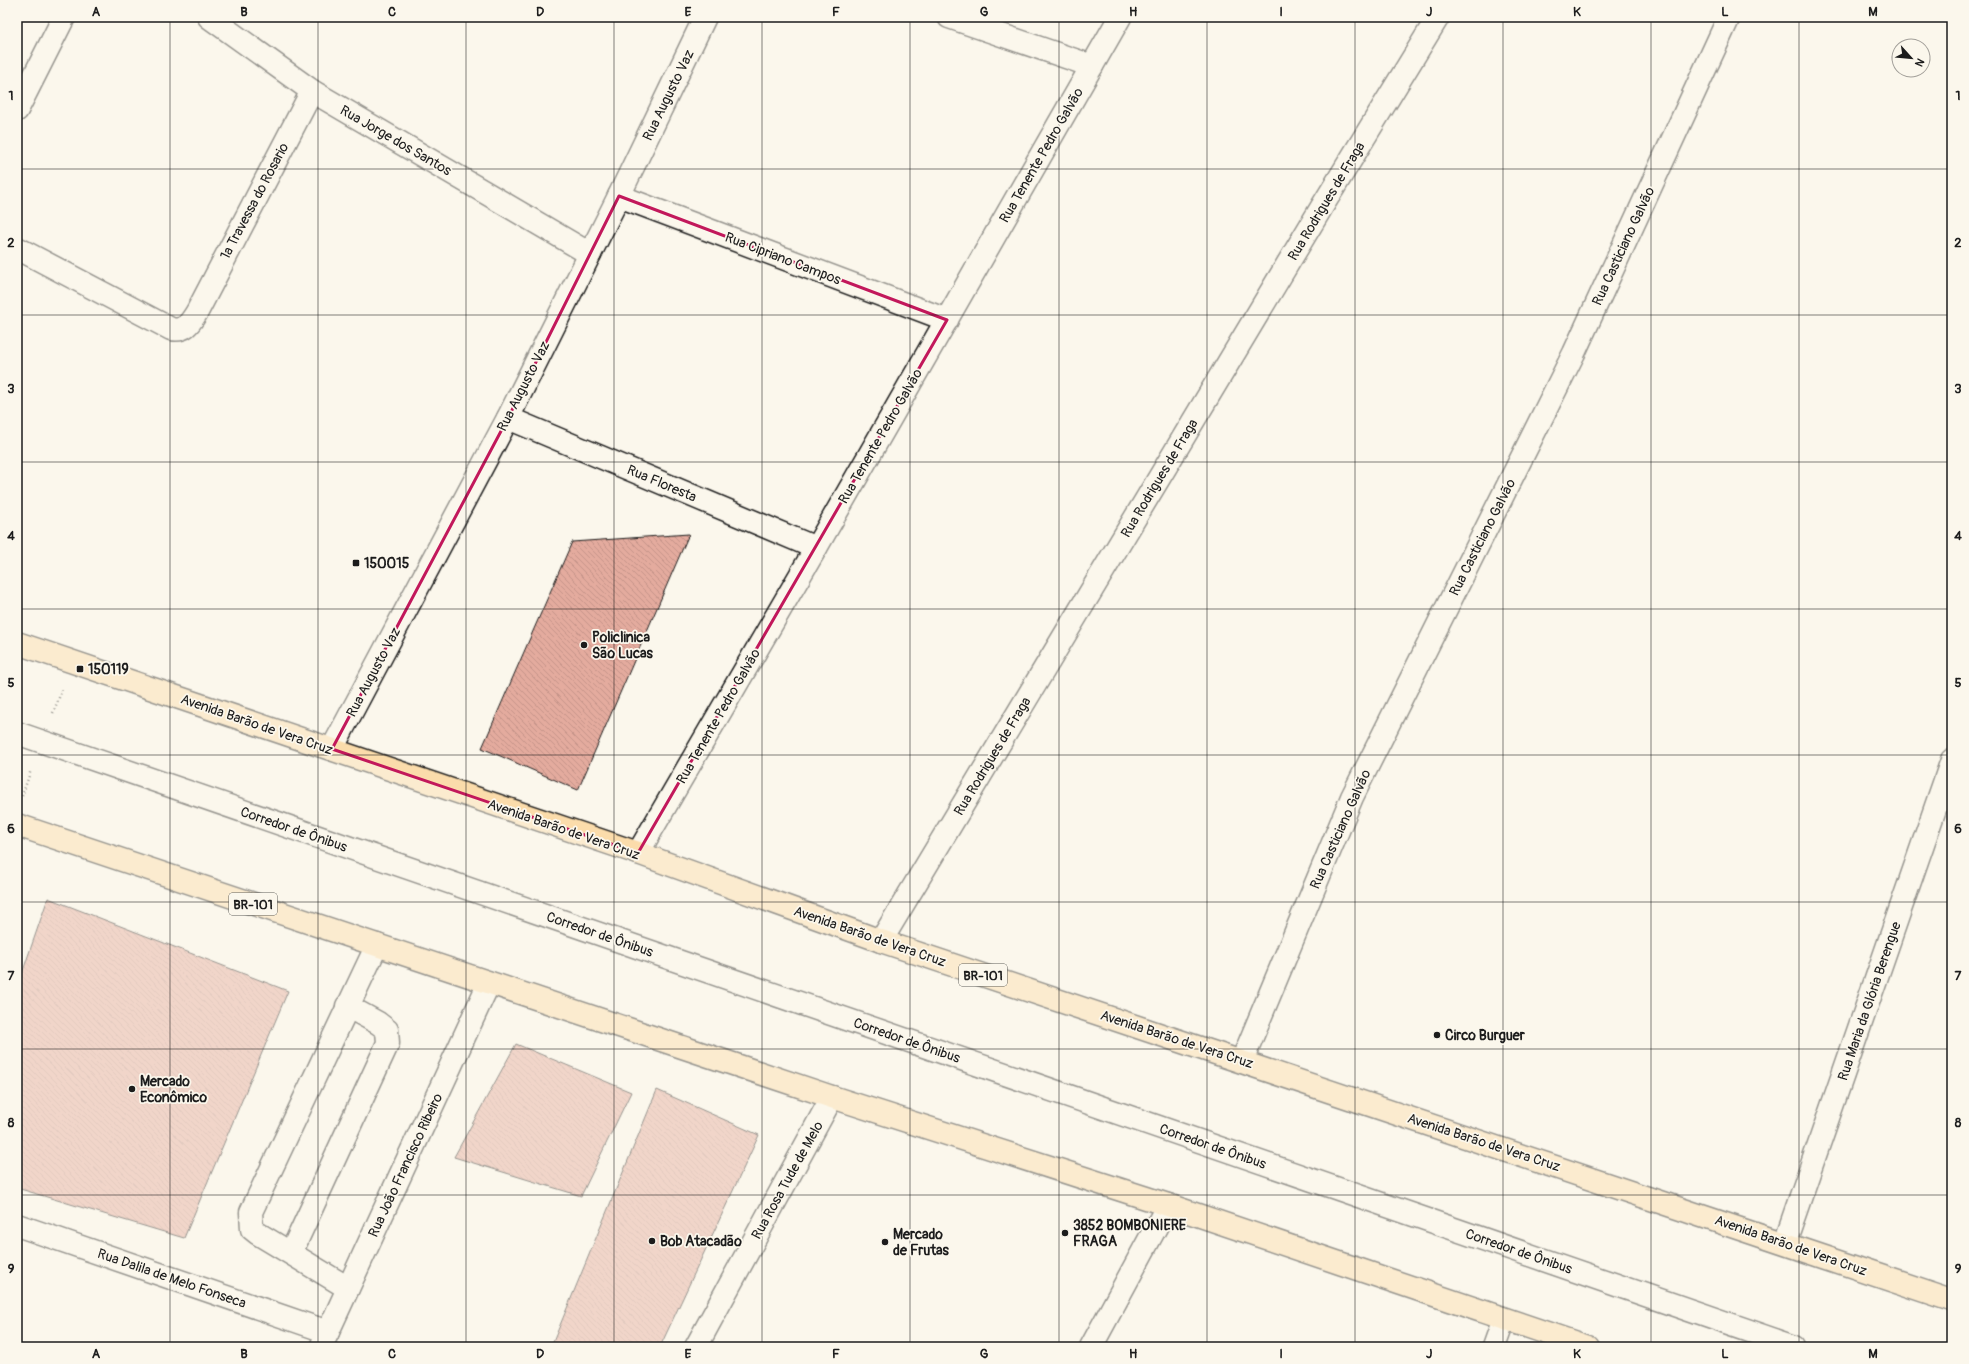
<svg xmlns="http://www.w3.org/2000/svg" width="1969" height="1364" font-family="Pangolin,sans-serif">
	<style>
		.building { fill: url(#building-back-hatch); stroke: #1c1c1c }
		.lines { fill: none; stroke-linecap: round; stroke-linejoin: round }
		.minor-casing { stroke: #1c1c1c; stroke-width: 25 }
		.highway-casing { stroke: #1c1c1c; stroke-width: 25 }
		.path { stroke: #1c1c1c; stroke-width: 2.5; stroke-dasharray: 1 3; stroke-linecap: butt }
		.minor { stroke: #fbf7ec; stroke-width: 22 }
		.highway { stroke: #fbdcab; stroke-width: 22 }
		.marked { fill: none; stroke: #c2185b; stroke-width: 3; stroke-linejoin: round }
		.grid { fill: none; stroke: #1c1c1c; stroke-width: 1; stroke-opacity: 0.55 }
		.poi-dot { fill: #1c1c1c; stroke: #fbf7ec; stroke-width: 1.5 }
		.labels { text-anchor: middle; stroke-width: 3.5; stroke-linejoin: round; paint-order: stroke }
		.shield { fill: #fbf7ec; stroke: #5f5e5a; stroke-width: 1 }
		.shield-label { font-size: 13px; font-weight: bold; fill: #1c1c1c }
		.street-label { font-size: 14px; fill: #1c1c1c; stroke: #fbf7ec }
		.poi-label { font-size: 14px; font-weight: bold; fill: #1c1c1c; stroke: #fbf7ec; text-anchor: start }
		.neatline { fill: none; stroke: #1c1c1c; stroke-width: 1.5 }
		.grid-label { font-size: 13px; text-anchor: middle; font-weight: bold; fill: #1c1c1c }
	</style>
	<defs>
		<pattern id="building-back-hatch" width="6" height="6" patternUnits="userSpaceOnUse"><rect width="6" height="6" fill="#e4ab9e"/><path d="M-1 5l2 2M0 0l6 6M5-1l2 2" fill="none" stroke="#c39388"/></pattern>
	</defs>
	<rect width="100%" height="100%" fill="#fbf7ec"/>
	<filter id="ink" filterUnits="userSpaceOnUse"><feTurbulence type="fractalNoise" baseFrequency=".025" numOctaves="2"/><feDisplacementMap in="SourceGraphic" scale="8" xChannelSelector="R" yChannelSelector="G"/><feConvolveMatrix kernelMatrix="1 2 1 2 8 2 1 2 1" color-interpolation-filters="sRGB"/></filter>
	<g filter="url(#ink)">
		<g class="building">
			<polygon points="689,534 578,790 482,748 572,542"/>
			<polygon points="48,898 288,991 184,1238 17,1188 17,988"/>
			<polygon points="516,1044 631,1092 581,1196 454,1157"/>
			<polygon points="657,1090 759,1135 660,1347 551,1347"/>
		</g>
		<g class="lines">
			<defs>
				<g id="minor">
					<polyline points="209,17 312,91 590,254"/>
					<polyline points="949,17 1092,66"/>
					<polyline points="17,110 64,17"/>
					<polyline points="619,196 947,320"/>
					<path d="M17,248L171,329C185,332 190,323 197,312L312,91"/>
					<polyline points="508,418 816,548"/>
					<polyline points="17,733 1796,1347"/>
					<polyline points="332,749 508,418 619,196 705,17"/>
					<polyline points="638,853 816,548 1120,17"/>
					<polyline points="881,941 1323,205 1438,17"/>
					<polyline points="1242,1061 1352,797 1574,353 1729,17"/>
					<polyline points="17,1225 328,1332"/>
					<polyline points="1785,1242 1952,760"/>
					<polyline points="291,1253 388,1043 387,1030 378,1023 347,1006"/>
					<polyline points="348,1288 257,1233 252,1229 251,1212 377,945"/>
					<polyline points="321,1347 489,983"/>
					<polyline points="696,1347 832,1097"/>
					<polyline points="1091,1347 1168,1205"/>
					<polyline points="1494,1347 1504,1319"/>
				</g>
				<g id="highway">
					<polyline points="17,643 638,853 881,941 1952,1300"/>
					<polyline points="17,825 832,1097 1168,1205 1588,1347"/>
				</g>
			</defs>
			<use href="#minor" class="minor-casing"/>
			<use href="#highway" class="highway-casing"/>
			<g class="path">
				<polyline points="53,713 62,690"/>
				<polyline points="22,796 31,770"/>
			</g>
			<use href="#minor" class="minor"/>
			<use href="#highway" class="highway"/>
		</g>
	</g>
	<path d="M0 0H1969V1364H0ZM619,196L947,320L638,853L332,749L508,418Z" fill="#fbf7ec" fill-opacity=".55" fill-rule="evenodd"/>
	<path class="marked" d="M619,196L947,320L638,853L332,749L508,418Z"/>
	<path class="grid" d="M170,17V1347M318,17V1347M466,17V1347M614,17V1347M762,17V1347M910,17V1347M1059,17V1347M1207,17V1347M1355,17V1347M1503,17V1347M1651,17V1347M1799,17V1347M17,169H1952M17,315H1952M17,462H1952M17,609H1952M17,755H1952M17,902H1952M17,1049H1952M17,1195H1952"/>
	<g class="poi-dot">
		<rect x="352" y="559" width="8" height="8" rx="2"/>
		<circle cx="584" cy="645" r="4"/>
		<rect x="76" y="665" width="8" height="8" rx="2"/>
		<circle cx="1437" cy="1035" r="4"/>
		<circle cx="132" cy="1089" r="4"/>
		<circle cx="1065" cy="1233" r="4"/>
		<circle cx="652" cy="1241" r="4"/>
		<circle cx="885" cy="1242" r="4"/>
	</g>
	<g class="labels">
		<g class="shield">
			<rect x="229" y="893" width="48" height="22" rx="3"/>
			<rect x="959" y="964" width="48" height="22" rx="3"/>
		</g>
		<g class="shield-label">
			<text x="253" y="909">BR-101</text>
			<text x="983" y="980">BR-101</text>
		</g>
		<g class="street-label">
			<text transform="translate(668 95) rotate(-64)" y="5">Rua Augusto Vaz</text>
			<text transform="translate(396 140) rotate(30)" y="5">Rua Jorge dos Santos</text>
			<text transform="translate(1041 155) rotate(-60)" y="5">Rua Tenente Pedro Galvão</text>
			<text transform="translate(254 201) rotate(-62)" y="5">1ª Travessa do Rosario</text>
			<text transform="translate(1326 201) rotate(-59)" y="5">Rua Rodrigues de Fraga</text>
			<text transform="translate(1623 246) rotate(-65)" y="5">Rua Casticiano Galvão</text>
			<text transform="translate(783 258) rotate(21)" y="5">Rua Cipriano Campos</text>
			<text transform="translate(523 386) rotate(-63)" y="5">Rua Augusto Vaz</text>
			<text transform="translate(880 436) rotate(-60)" y="5">Rua Tenente Pedro Galvão</text>
			<text transform="translate(1159 478) rotate(-59)" y="5">Rua Rodrigues de Fraga</text>
			<text transform="translate(662 483) rotate(23)" y="5">Rua Floresta</text>
			<text transform="translate(1482 537) rotate(-63)" y="5">Rua Casticiano Galvão</text>
			<text transform="translate(373 672) rotate(-62)" y="5">Rua Augusto Vaz</text>
			<text transform="translate(718 716) rotate(-60)" y="5">Rua Tenente Pedro Galvão</text>
			<text transform="translate(257 724) rotate(19)" y="5">Avenida Barão de Vera Cruz</text>
			<text transform="translate(992 756) rotate(-59)" y="5">Rua Rodrigues de Fraga</text>
			<text transform="translate(294 829) rotate(19)" y="5">Corredor de Ônibus</text>
			<text transform="translate(564 829) rotate(19)" y="5">Avenida Barão de Vera Cruz</text>
			<text transform="translate(1340 829) rotate(-66)" y="5">Rua Casticiano Galvão</text>
			<text transform="translate(600 934) rotate(19)" y="5">Corredor de Ônibus</text>
			<text transform="translate(870 936) rotate(19)" y="5">Avenida Barão de Vera Cruz</text>
			<text transform="translate(1869 1001) rotate(-71)" y="5">Rua Maria da Glória Berengue</text>
			<text transform="translate(1177 1039) rotate(18)" y="5">Avenida Barão de Vera Cruz</text>
			<text transform="translate(907 1040) rotate(19)" y="5">Corredor de Ônibus</text>
			<text transform="translate(1484 1142) rotate(18)" y="5">Avenida Barão de Vera Cruz</text>
			<text transform="translate(1213 1146) rotate(19)" y="5">Corredor de Ônibus</text>
			<text transform="translate(405 1165) rotate(-65)" y="5">Rua João Francisco Ribeiro</text>
			<text transform="translate(787 1180) rotate(-61)" y="5">Rua Rosa Tude de Melo</text>
			<text transform="translate(1791 1245) rotate(19)" y="5">Avenida Barão de Vera Cruz</text>
			<text transform="translate(1519 1251) rotate(19)" y="5">Corredor de Ônibus</text>
			<text transform="translate(172 1278) rotate(19)" y="5">Rua Dalila de Melo Fonseca</text>
		</g>
		<g class="poi-label">
			<text x="364" y="568">150015</text>
			<text x="592" y="642">Policlinica<tspan x="592" dy="16">São Lucas</tspan></text>
			<text x="88" y="674">150119</text>
			<text x="1445" y="1040">Circo Burguer</text>
			<text x="140" y="1086">Mercado<tspan x="140" dy="16">Econômico</tspan></text>
			<text x="1073" y="1230">3852 BOMBONIERE<tspan x="1073" dy="16">FRAGA</tspan></text>
			<text x="893" y="1239">Mercado<tspan x="893" dy="16">de Frutas</tspan></text>
			<text x="660" y="1246">Bob Atacadão</text>
		</g>
	</g>
	<rect width="1969" height="1364" fill="none" stroke="#fbf7ec" stroke-width="44"/>
	<g transform="translate(1911 58) rotate(117)"><circle r="19" fill="#fbf7ec" stroke="#a29f99"/>
	<path d="M0-3L7 15L0 10L-7 15Z" fill="#1c1c1c"/>
	<text y="-6" font-size="11" font-weight="bold" text-anchor="middle" fill="#1c1c1c">N</text>
	</g>
	<rect x="22" y="22" width="1925" height="1320" class="neatline"/>
	<g class="grid-label">
		<text x="96" y="16">A</text>
		<text x="244" y="16">B</text>
		<text x="392" y="16">C</text>
		<text x="540" y="16">D</text>
		<text x="688" y="16">E</text>
		<text x="836" y="16">F</text>
		<text x="984" y="16">G</text>
		<text x="1133" y="16">H</text>
		<text x="1281" y="16">I</text>
		<text x="1429" y="16">J</text>
		<text x="1577" y="16">K</text>
		<text x="1725" y="16">L</text>
		<text x="1873" y="16">M</text>
		<text x="11" y="100">1</text>
		<text x="1958" y="100">1</text>
		<text x="11" y="247">2</text>
		<text x="1958" y="247">2</text>
		<text x="11" y="393">3</text>
		<text x="1958" y="393">3</text>
		<text x="11" y="540">4</text>
		<text x="1958" y="540">4</text>
		<text x="11" y="687">5</text>
		<text x="1958" y="687">5</text>
		<text x="11" y="833">6</text>
		<text x="1958" y="833">6</text>
		<text x="11" y="980">7</text>
		<text x="1958" y="980">7</text>
		<text x="11" y="1127">8</text>
		<text x="1958" y="1127">8</text>
		<text x="11" y="1273">9</text>
		<text x="1958" y="1273">9</text>
		<text x="96" y="1358">A</text>
		<text x="244" y="1358">B</text>
		<text x="392" y="1358">C</text>
		<text x="540" y="1358">D</text>
		<text x="688" y="1358">E</text>
		<text x="836" y="1358">F</text>
		<text x="984" y="1358">G</text>
		<text x="1133" y="1358">H</text>
		<text x="1281" y="1358">I</text>
		<text x="1429" y="1358">J</text>
		<text x="1577" y="1358">K</text>
		<text x="1725" y="1358">L</text>
		<text x="1873" y="1358">M</text>
	</g>
</svg>
